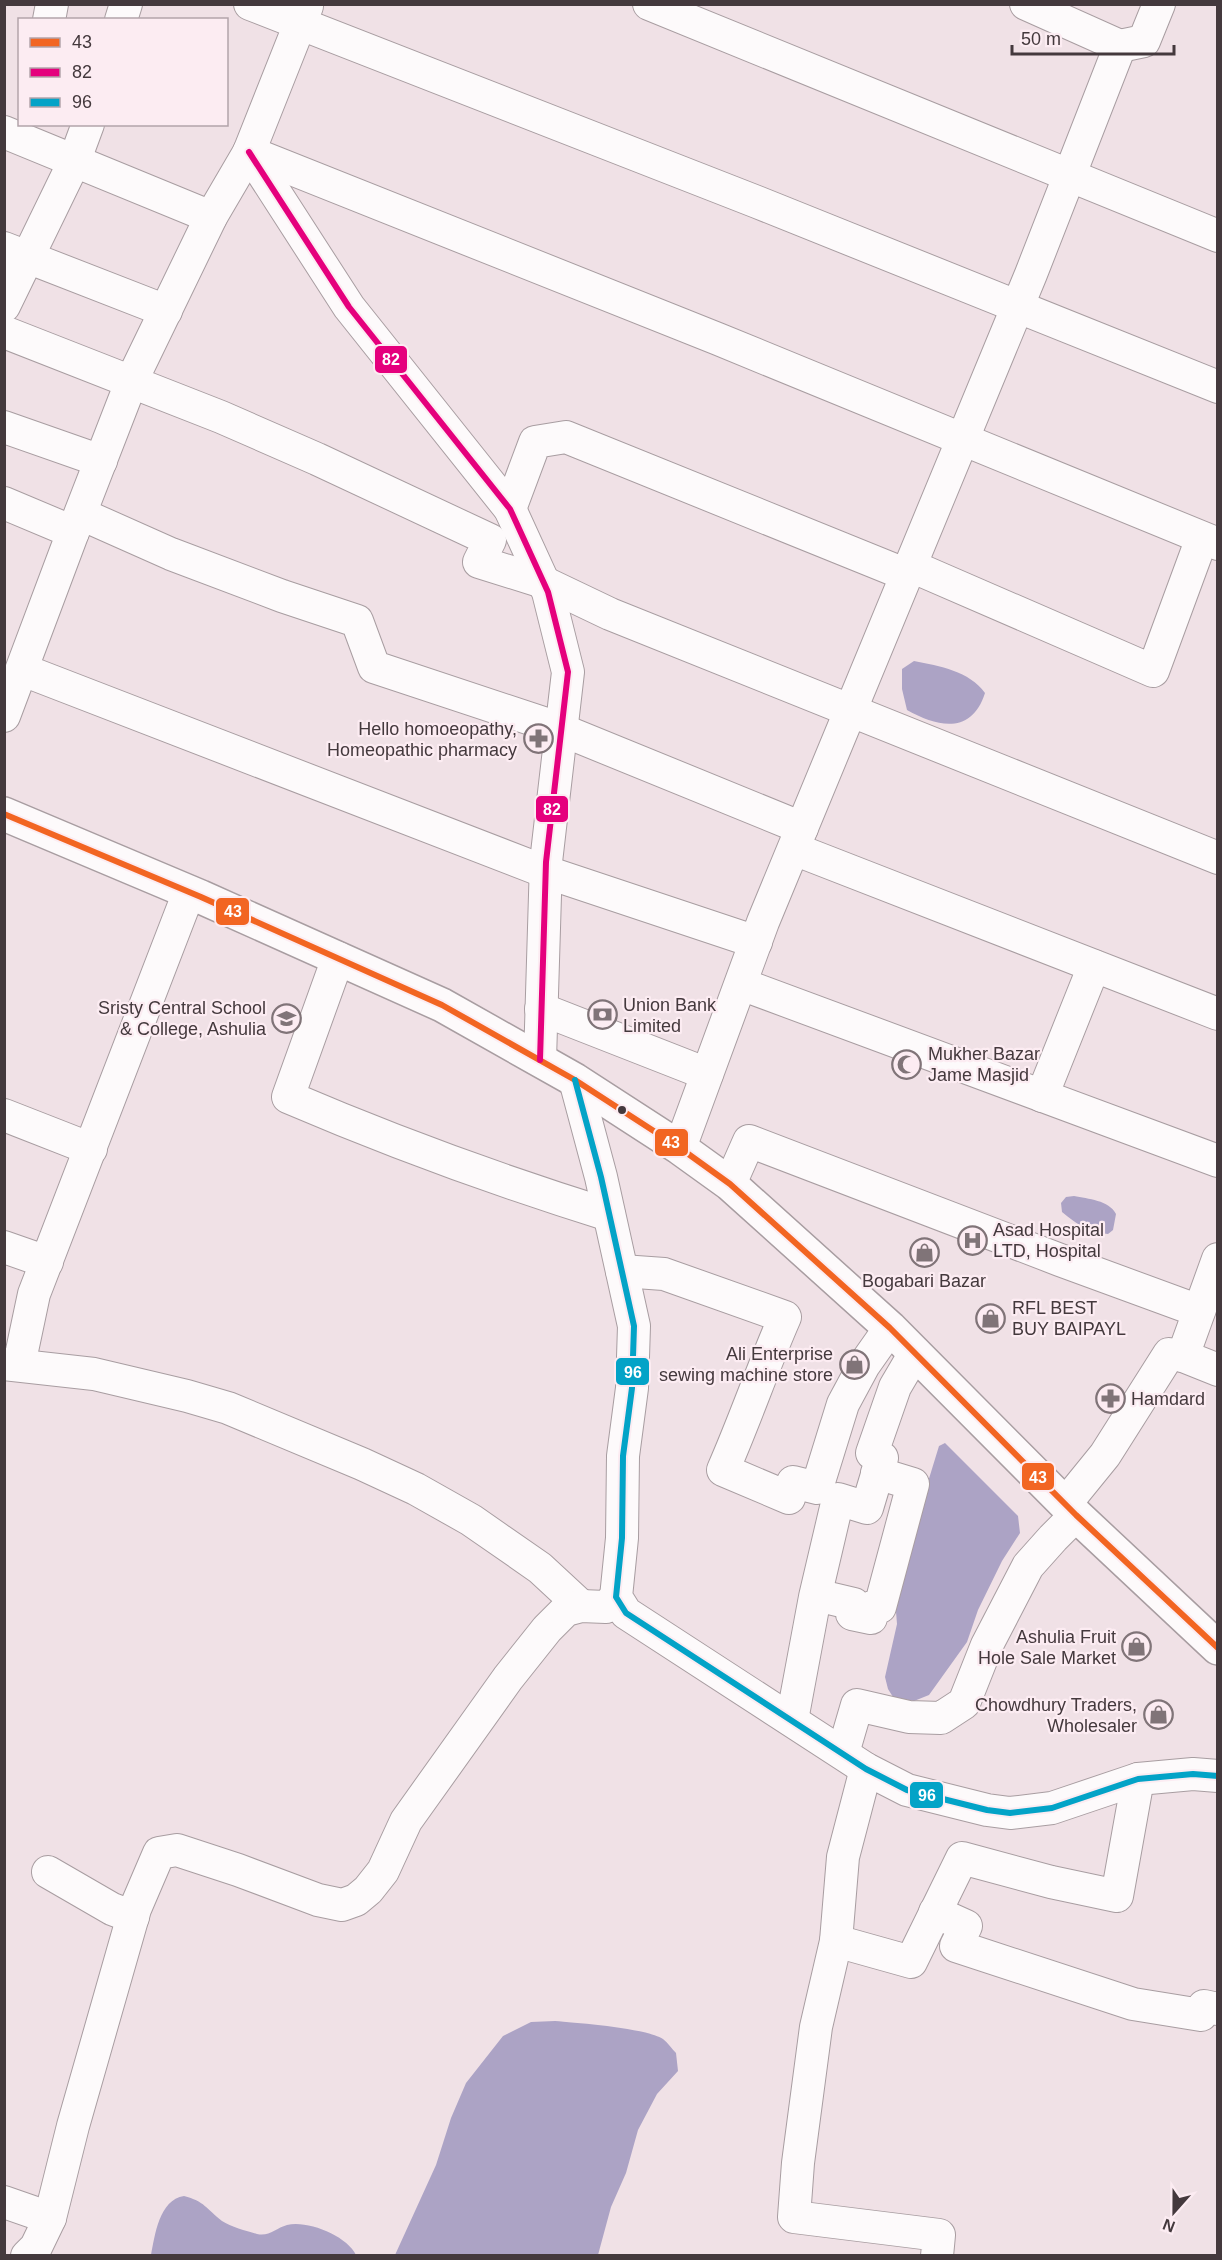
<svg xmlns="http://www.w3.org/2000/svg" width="1222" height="2260" font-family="Arial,sans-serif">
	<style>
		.water { fill: #aca3c5 }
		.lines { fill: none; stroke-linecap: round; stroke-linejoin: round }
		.minor-casing { stroke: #a89da1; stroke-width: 34 }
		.highway-casing { stroke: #a89da1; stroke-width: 36 }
		.minor { stroke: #fdfafb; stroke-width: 32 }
		.highway { stroke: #fdfafb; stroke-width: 33 }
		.bus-1-casing { stroke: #fcecf2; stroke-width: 10 }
		.bus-2-casing { stroke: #fcecf2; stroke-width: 10 }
		.bus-3-casing { stroke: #fcecf2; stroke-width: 10 }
		.bus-1 { stroke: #f26522; stroke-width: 6 }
		.bus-2 { stroke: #e5007d; stroke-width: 6 }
		.bus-3 { stroke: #03a3c7; stroke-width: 6 }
		.bus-dot { fill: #44393d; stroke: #fcecf2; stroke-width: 2 }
		.labels { text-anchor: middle; stroke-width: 4.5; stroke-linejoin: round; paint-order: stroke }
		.poi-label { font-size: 18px; fill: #44393d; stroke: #fcecf2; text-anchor: end }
		.line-badge { stroke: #fcecf2; stroke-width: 2 }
		.badge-label { font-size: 16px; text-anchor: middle; font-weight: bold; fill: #fff }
	</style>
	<rect width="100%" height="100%" fill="#f0e1e6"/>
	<g class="water">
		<path d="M914,661C940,666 969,671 985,693C972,734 939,728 907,710L902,689V669Z"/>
		<path d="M1074,1196C1088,1199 1109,1200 1116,1214L1113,1230L1108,1234C1090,1233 1076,1224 1062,1212L1061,1203L1066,1197Z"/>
		<polygon points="945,1443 1018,1516 1020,1533 1002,1561 978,1610 967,1642 929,1695 914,1701 893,1697 888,1689 885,1677 897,1624 895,1599 916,1521 939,1446"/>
		<path d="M555,2021C578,2023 646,2028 663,2039C668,2043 672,2049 676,2053L678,2071L657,2094L638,2130L626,2173L611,2207L598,2255H395L436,2165L451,2118L466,2083L503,2036L531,2022Z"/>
		<path d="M184,2196C204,2201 207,2209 222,2221C231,2227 247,2231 257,2234C269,2237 276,2228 287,2225C308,2220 347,2236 356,2255H151C155,2235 159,2200 184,2196Z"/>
	</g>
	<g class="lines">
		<defs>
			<g id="minor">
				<polyline points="250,4 757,202 1218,387"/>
				<polyline points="649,4 1218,236"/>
				<polyline points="49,20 52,4"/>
				<polyline points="121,20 126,4"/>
				<polyline points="1120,46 1144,41 1159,4"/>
				<polyline points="4,132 211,217"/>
				<polyline points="249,152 718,339 1218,544"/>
				<polyline points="249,152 349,307 510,509 548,592 568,672 546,862 540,1060"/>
				<polyline points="4,248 166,311"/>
				<polyline points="4,306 74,162 88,124"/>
				<polyline points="4,332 221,417 317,459 490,540 479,562 543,582 610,614 1218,858"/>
				<polyline points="4,427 101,461"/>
				<polyline points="4,503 73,532"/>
				<polyline points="510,509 535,442 566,437 907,575"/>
				<polyline points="81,514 171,554 282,596 357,621 374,667 552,726 802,828"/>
				<polyline points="911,566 1153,671 1202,538"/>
				<polyline points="23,670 546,872 756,942"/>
				<polyline points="4,716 73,532 132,380 211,217 249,152 307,6"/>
				<polyline points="794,849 1218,1014"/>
				<path d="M338,958L288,1097C393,1142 500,1181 609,1215"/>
				<polyline points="741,984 1218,1161"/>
				<polyline points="541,1009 707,1074"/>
				<polyline points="575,1080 601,1177 634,1326 632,1388 623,1456 622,1538 616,1597 626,1613 866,1769 907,1790 987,1810 1010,1813 1052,1808 1138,1779 1193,1774 1218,1776"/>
				<polyline points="1042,1096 1094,966"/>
				<polyline points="4,1115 91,1149"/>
				<polyline points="680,1148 763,922 1031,274 1120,46 1026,4"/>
				<polyline points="730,1184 749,1141 1060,1260 1199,1311"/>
				<polyline points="4,1247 47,1262"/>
				<polyline points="1218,1259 1183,1356 1218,1370"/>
				<path d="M622,1271L664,1274L785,1317C763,1367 745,1420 723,1470L789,1498L793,1482L817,1488L843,1404L864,1365L890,1328"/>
				<polyline points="4,1364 94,1374 187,1396 228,1408 362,1464 416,1489 471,1520 540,1568 581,1606"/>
				<polyline points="19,1365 34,1294 189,892"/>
				<polyline points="1066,1503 1105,1455 1169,1354 1183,1356"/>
				<polyline points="816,1595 854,1604 852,1614 871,1618 874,1606 880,1607 913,1484 877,1473"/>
				<polyline points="792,1720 815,1597 838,1499 867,1508 882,1458 872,1453 895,1387 915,1353"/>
				<polyline points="843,1753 857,1705 909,1717 941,1718 964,1703 987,1645 1028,1566 1053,1538 1076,1515"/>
				<polyline points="866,1769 843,1857 836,1941 816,2027 798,2163 794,2217 939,2235 937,2256"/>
				<polyline points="48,1872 112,1909 133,1917"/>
				<polyline points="935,1912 966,1926 956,1946 1133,2004 1201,2015 1204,2006 1218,2009"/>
				<polyline points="836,1941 911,1962 962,1858 1051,1882 1117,1896 1138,1779"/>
				<polyline points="4,2202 50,2218"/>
				<polyline points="27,2256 36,2247 50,2218 73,2126 135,1909 159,1853 177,1850 238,1870 318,1900 342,1905 356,1900 368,1890 383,1871 406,1821 508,1678 547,1629 566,1610 581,1606 606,1607 616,1597"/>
			</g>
			<polyline id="highway" points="4,814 201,897 442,1005 575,1080 680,1148 730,1184 890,1328 1076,1515 1218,1648"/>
		</defs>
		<use href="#minor" class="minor-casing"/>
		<use href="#highway" class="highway-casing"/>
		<use href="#minor" class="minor"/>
		<use href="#highway" class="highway"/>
		<defs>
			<polyline id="bus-1" points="4,814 201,897 442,1005 575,1080 680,1148 730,1184 890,1328 1076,1515 1218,1648"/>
			<polyline id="bus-2" points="249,152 349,307 510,509 548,592 568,672 546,862 540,1060"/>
			<polyline id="bus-3" points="575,1080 601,1177 634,1326 632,1388 623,1456 622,1538 616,1597 626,1613 866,1769 907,1790 987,1810 1010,1813 1052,1808 1138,1779 1193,1774 1218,1776"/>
		</defs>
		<use href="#bus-1" class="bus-1-casing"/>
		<use href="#bus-2" class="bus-2-casing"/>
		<use href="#bus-3" class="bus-3-casing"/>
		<use href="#bus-1" class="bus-1"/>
		<use href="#bus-2" class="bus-2"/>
		<use href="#bus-3" class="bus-3"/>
	</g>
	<defs>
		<symbol id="pharmacy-ring" viewBox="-11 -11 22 22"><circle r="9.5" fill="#fcecf2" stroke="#807478" stroke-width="1.5"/><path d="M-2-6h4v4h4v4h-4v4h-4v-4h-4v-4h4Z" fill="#807478"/></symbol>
		<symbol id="bank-ring" viewBox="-11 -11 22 22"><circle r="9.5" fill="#fcecf2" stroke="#807478" stroke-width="1.5"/><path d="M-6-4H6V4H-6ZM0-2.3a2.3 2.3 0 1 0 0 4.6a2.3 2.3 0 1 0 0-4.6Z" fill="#807478"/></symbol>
		<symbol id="university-ring" viewBox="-11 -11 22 22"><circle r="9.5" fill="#fcecf2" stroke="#807478" stroke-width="1.5"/><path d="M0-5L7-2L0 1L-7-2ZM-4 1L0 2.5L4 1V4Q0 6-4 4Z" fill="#807478"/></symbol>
		<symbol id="mosque-ring" viewBox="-11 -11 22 22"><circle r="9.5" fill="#fcecf2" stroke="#807478" stroke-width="1.5"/><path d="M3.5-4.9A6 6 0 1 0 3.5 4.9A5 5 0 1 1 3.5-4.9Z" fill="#807478"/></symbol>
		<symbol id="hospital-ring" viewBox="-11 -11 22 22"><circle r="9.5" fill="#fcecf2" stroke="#807478" stroke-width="1.5"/><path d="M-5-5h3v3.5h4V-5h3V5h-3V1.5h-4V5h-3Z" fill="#807478"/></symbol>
		<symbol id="shop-ring" viewBox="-11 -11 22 22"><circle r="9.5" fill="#fcecf2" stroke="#807478" stroke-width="1.5"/><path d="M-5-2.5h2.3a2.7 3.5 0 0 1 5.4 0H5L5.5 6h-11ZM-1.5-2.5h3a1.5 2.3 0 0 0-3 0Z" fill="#807478"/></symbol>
	</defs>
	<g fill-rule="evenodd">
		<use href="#pharmacy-ring" x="522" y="722" width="33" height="33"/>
		<use href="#bank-ring" x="586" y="998" width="33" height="33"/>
		<use href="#university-ring" x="270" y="1002" width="33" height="33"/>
		<use href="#mosque-ring" x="890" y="1048" width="33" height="33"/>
		<use href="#hospital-ring" x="956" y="1224" width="33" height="33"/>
		<use href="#shop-ring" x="908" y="1236" width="33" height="33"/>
		<use href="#shop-ring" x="974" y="1302" width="33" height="33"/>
		<use href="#shop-ring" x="838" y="1348" width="33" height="33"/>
		<use href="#pharmacy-ring" x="1094" y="1382" width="33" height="33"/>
		<use href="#shop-ring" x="1120" y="1630" width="33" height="33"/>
		<use href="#shop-ring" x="1142" y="1698" width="33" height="33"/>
	</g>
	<circle class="bus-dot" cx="622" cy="1110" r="5"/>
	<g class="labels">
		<g class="poi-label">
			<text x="517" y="735">Hello homoeopathy,<tspan x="517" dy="21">Homeopathic pharmacy</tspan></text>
			<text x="623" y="1011" text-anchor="start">Union Bank<tspan x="623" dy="21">Limited</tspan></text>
			<text x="266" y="1014">Sristy Central School<tspan x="266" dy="21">&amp; College, Ashulia</tspan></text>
			<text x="928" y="1060" text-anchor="start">Mukher Bazar<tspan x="928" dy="21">Jame Masjid</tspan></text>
			<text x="993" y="1236" text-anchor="start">Asad Hospital<tspan x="993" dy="21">LTD, Hospital</tspan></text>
			<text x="924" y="1287" text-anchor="middle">Bogabari Bazar</text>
			<text x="1012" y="1314" text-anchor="start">RFL BEST<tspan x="1012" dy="21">BUY BAIPAYL</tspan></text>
			<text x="833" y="1360">Ali Enterprise<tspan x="833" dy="21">sewing machine store</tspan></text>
			<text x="1131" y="1405" text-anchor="start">Hamdard</text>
			<text x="1116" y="1643">Ashulia Fruit<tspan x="1116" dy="21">Hole Sale Market</tspan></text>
			<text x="1137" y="1711">Chowdhury Traders,<tspan x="1137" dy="21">Wholesaler</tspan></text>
		</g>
	</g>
	<g class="line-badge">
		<rect x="374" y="345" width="34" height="29" rx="6" fill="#e5007d"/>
		<rect x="535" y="795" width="34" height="28" rx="6" fill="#e5007d"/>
		<rect x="215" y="897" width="35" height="29" rx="6" fill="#f26522"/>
		<rect x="654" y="1128" width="35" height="29" rx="6" fill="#f26522"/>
		<rect x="615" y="1357" width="35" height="29" rx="6" fill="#03a3c7"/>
		<rect x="1021" y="1462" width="34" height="29" rx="6" fill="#f26522"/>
		<rect x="909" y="1781" width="35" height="28" rx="6" fill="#03a3c7"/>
	</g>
	<g class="badge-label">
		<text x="391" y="365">82</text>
		<text x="552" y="815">82</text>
		<text x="233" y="917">43</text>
		<text x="671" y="1148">43</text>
		<text x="633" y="1378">96</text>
		<text x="1038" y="1483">43</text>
		<text x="927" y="1801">96</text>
	</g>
	<rect width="1222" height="2260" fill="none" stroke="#44393d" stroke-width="12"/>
	<rect x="18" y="18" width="210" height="108" fill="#fcecf2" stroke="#b2a4aa" stroke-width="1.5"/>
	<rect x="30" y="38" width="30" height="9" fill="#f26522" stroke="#b2a4aa" stroke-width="1.5"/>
	<text x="72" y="48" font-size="18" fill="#44393d">43</text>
	<rect x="30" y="68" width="30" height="9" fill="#e5007d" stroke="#b2a4aa" stroke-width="1.5"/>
	<text x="72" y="78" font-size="18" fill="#44393d">82</text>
	<rect x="30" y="98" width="30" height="9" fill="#03a3c7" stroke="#b2a4aa" stroke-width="1.5"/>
	<text x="72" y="108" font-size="18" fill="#44393d">96</text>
	<g transform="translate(1174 2212) rotate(201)" stroke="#fcecf2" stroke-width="4.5" paint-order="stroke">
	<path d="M0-4.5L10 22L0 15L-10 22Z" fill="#44393d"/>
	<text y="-9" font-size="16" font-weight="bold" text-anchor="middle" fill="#44393d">N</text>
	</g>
	<path d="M1012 45v9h162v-9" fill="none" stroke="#44393d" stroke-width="3"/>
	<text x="1021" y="45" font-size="18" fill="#44393d" stroke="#fcecf2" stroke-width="4.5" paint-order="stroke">50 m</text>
</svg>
